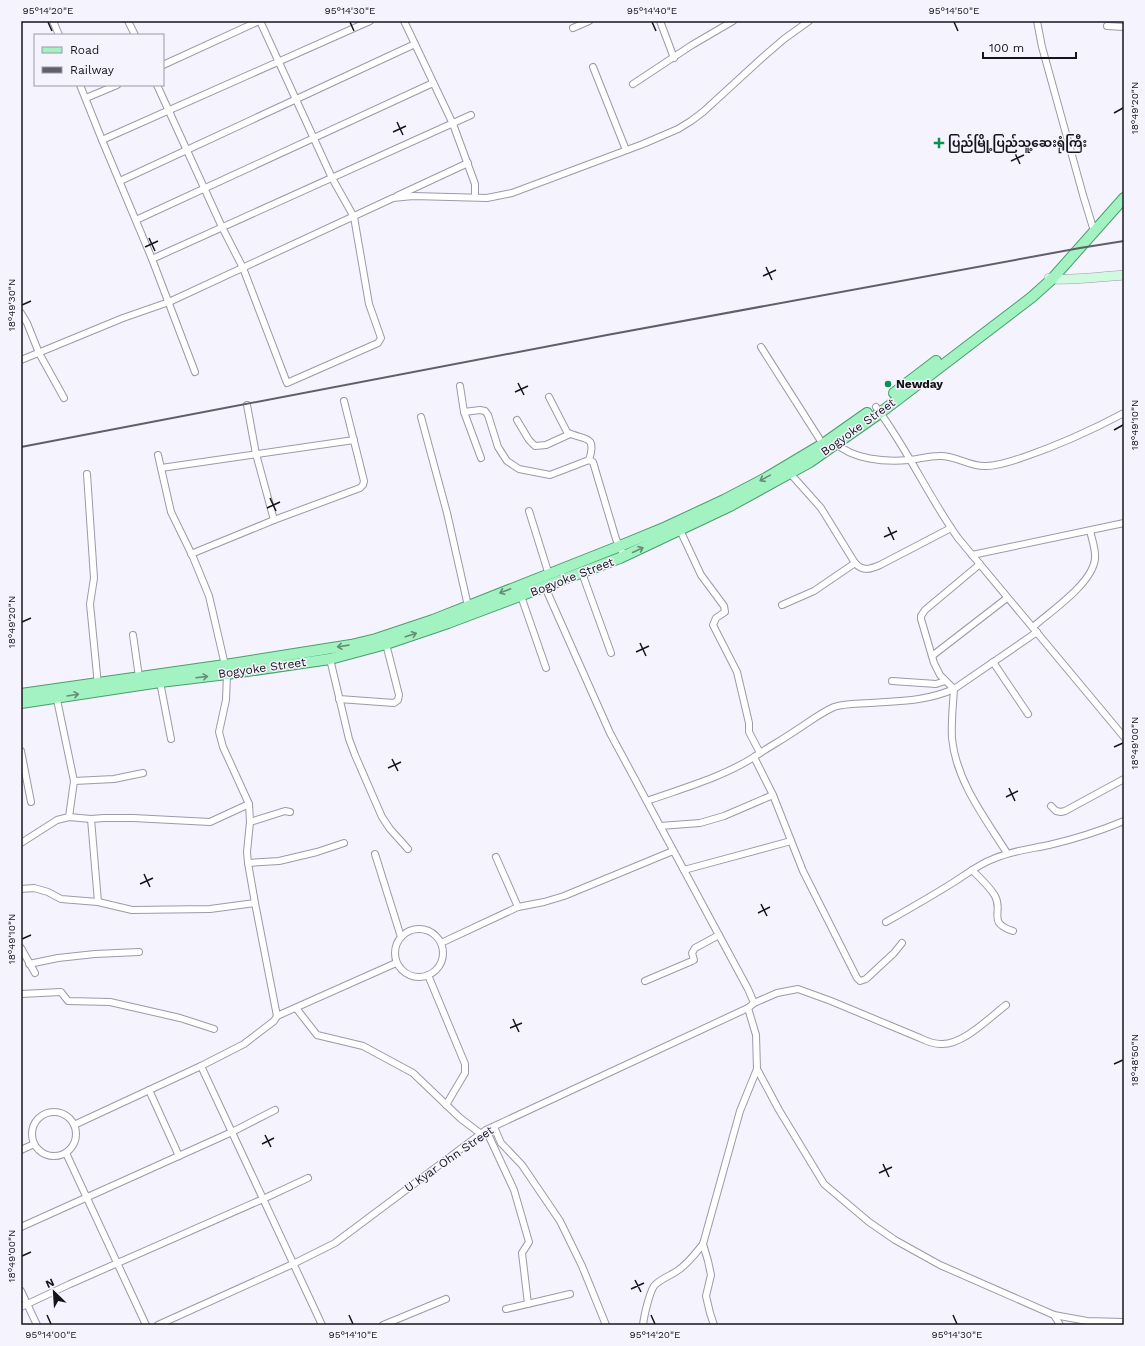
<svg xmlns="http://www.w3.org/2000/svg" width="1145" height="1346" font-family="'Work Sans','Noto Sans Myanmar',sans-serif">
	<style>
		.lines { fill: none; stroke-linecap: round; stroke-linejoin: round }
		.street-casing { stroke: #9d99a9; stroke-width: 8 }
		.secondary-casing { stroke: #9d99a9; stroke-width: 10 }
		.primary-casing { stroke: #4a9f6c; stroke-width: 12 }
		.street { stroke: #fff; stroke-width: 6 }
		.secondary { stroke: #d1f9e0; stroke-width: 9 }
		.primary { stroke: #a3f2c1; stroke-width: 10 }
		.rail { stroke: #605e66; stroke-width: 2 }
		.oneway { stroke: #648f76 }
		.ticks { fill: none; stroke: #17151b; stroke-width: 1.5 }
		.poi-dot { fill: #09914f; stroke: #f5f3fe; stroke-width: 1.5 }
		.labels { text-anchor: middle; stroke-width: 3; stroke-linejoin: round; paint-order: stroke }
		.poi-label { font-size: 12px; font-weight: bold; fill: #17151b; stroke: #f5f3fe; text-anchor: start }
		.street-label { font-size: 12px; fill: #17151b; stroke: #f5f3fe }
		.neatline { fill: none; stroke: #17151b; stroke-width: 1.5 }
		.ticks-label { font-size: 10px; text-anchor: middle; fill: #17151b }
	</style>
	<rect width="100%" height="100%" fill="#f5f3fe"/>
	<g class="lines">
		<defs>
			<g id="street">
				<polyline points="53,21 59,35"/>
				<polyline points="128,21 135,35"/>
				<polyline points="404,21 453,124 475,184 475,197"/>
				<polyline points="660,21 674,58"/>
				<polyline points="1037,21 1042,47 1083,195 1094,231"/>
				<polyline points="1107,26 1124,27"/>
				<polyline points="573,28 589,21"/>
				<polyline points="163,65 259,21"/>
				<polyline points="593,67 626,150"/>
				<polyline points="633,84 692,45 733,21"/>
				<polyline points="80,85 102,140 152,259 195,372"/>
				<polyline points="157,85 222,227 243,268 287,383 378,343 381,338 369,304 354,217 332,178 260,21"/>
				<polyline points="86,98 117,85"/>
				<polyline points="102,140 370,21"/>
				<polyline points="120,181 415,44"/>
				<polyline points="397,196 468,163"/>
				<polyline points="136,220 433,83"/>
				<polyline points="152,259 471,115"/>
				<polyline points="21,313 27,323 39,353 64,398"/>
				<polyline points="761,347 824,446"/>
				<polyline points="21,360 123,318 169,302 393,198 413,196 487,198 512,193 643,144 678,129 691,121 703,112 762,58 784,39 809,21"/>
				<polyline points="460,386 464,412 481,458"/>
				<path d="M549,397L567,432C582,441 598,433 589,460"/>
				<polyline points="247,405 256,454 274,520"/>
				<path d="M876,407C907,448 928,496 958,538L1124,737"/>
				<polyline points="464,412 480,410 485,411 488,415 498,447 507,461 519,469 550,475 589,460 593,462 616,539 624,556"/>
				<polyline points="421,417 447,513 468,606"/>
				<polyline points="517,420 529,440 535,446 546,445 570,434"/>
				<path d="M834,442C853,460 885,462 909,460C919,459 929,456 939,456C956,455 969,467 986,466C999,466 1012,461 1024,457C1059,445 1092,430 1124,413"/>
				<polyline points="161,468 354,440"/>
				<path d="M788,471L821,508L855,563C863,572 871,569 880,565L951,528"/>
				<polyline points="87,474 94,578 90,604 98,685"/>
				<polyline points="529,511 549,575"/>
				<polyline points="680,530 701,575 724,606 725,612 716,618 713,625 737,672 749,723 749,732 760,753"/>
				<polyline points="191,554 274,520 360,488 363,485 364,481 344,401"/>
				<polyline points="972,555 1124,523"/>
				<polyline points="582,573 611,653"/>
				<polyline points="545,587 610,733 748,989 754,1003"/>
				<polyline points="521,596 546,668"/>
				<polyline points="782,605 814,591 855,563"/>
				<path d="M1033,627C1051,611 1092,584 1095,559C1096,550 1092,539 1090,531"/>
				<polyline points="133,635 139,677"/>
				<polyline points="932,656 1007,598"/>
				<polyline points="330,659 349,739 355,755 382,817 390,829 408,849"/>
				<polyline points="993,662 1028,714"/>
				<polyline points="892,681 936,684 945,681"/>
				<polyline points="160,682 171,739"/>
				<path d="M954,689C953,705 951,722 952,738C956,781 985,818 1007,853"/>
				<polyline points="954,689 940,675 934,663 921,619 921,616 925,610 980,564"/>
				<polyline points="56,695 74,781 69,817"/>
				<polyline points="339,699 394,703 398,700 399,695 386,644"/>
				<polyline points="21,751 31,802"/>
				<polyline points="754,757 773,795 803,871 857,978 860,981 866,979 894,953 902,943"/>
				<polyline points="74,781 114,779 143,773"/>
				<path d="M647,801C683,788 721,778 754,757C767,748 782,740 795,731C808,723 820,713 834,707C847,703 857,704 870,703C900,701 927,701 954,689L1037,632"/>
				<polyline points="1051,806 1056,811 1061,812 1065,811 1124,779"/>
				<polyline points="91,819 98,902"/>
				<polyline points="250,822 285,811 290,812"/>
				<polyline points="660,826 700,823 724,816 773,795"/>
				<polyline points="21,843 57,820 69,817 91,819 104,818 133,818 210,822 249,804"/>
				<polyline points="375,854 401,937"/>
				<polyline points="248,863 279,861 317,852 344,843"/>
				<polyline points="684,870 791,841"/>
				<path d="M972,870C980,878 990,887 995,896C1004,912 986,922 1013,931"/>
				<polyline points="21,889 34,888 48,892 61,899 98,902 132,910 210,909 255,903"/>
				<polyline points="518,907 544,902 564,896 673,851"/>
				<path d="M886,922C909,909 932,896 954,882C967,874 979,864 993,859C1011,851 1030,849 1049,845C1075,839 1100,831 1124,821"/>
				<circle cx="419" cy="953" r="24"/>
				<polyline points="441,943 518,907 496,857"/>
				<polyline points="21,948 35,973"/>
				<polyline points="29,964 58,958 95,954 139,952"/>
				<polyline points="428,975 465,1064 465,1073 446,1105"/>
				<polyline points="645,981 692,961 694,960 692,953 695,948 719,935"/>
				<polyline points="21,994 61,992 68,1001 110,1002 180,1018 214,1029"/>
				<polyline points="296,1008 317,1035 363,1046 413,1073 460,1118 481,1134"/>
				<polyline points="748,1008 756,1035 757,1069 779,1110 824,1184 869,1222 895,1240 940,1265 1054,1315 1087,1321 1124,1322"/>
				<polyline points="277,1016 396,963"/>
				<polyline points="201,1066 322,1325"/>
				<polyline points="149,1090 179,1156"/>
				<circle cx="54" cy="1134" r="22"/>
				<polyline points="74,1125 201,1066 244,1044 274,1021 277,1016 255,903 248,863 247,852 250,822 249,804 223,747 219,732 226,700 227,674 225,665 209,596 193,557 171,512 158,455"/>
				<polyline points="494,1127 501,1143 522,1165 560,1221 582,1266 606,1325"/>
				<polyline points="486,1130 514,1190 529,1242 522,1253 528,1304"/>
				<polyline points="21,1150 34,1144"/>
				<polyline points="66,1153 146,1325"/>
				<polyline points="21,1227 232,1132 275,1110"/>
				<polyline points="703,1244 708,1261 711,1275 706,1296 710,1313 714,1325"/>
				<polyline points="21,1291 37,1325"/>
				<polyline points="21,1307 70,1284 263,1199 308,1178"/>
				<polyline points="506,1309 570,1294"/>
				<polyline points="1054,1315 1060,1325"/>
				<path d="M158,1325L293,1264L335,1243L486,1130L748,1008L754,1003L777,993L798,989L831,1001L920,1038C926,1041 933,1044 941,1044C963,1045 989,1018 1006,1005"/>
				<polyline points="383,1325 446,1299"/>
				<path d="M643,1325C644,1316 649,1294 654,1286C660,1279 670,1276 677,1271C688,1264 695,1254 703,1244L740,1111L757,1069"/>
			</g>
			<path id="secondary" d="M1049,278C1059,282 1110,276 1124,275"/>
			<g id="primary">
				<polyline points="894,393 936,361"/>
				<polyline points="21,694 225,665 351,645 376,639 433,620 615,548 666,527 724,500 766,478 823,444 867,413"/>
				<polyline points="21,703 160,682 227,674 330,659 386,644 448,623 620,558 730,506 810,462 880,413 1032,297 1052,279 1124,198"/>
			</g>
		</defs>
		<use href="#street" class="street-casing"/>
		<use href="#secondary" class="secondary-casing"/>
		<use href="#primary" class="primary-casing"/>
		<use href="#street" class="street"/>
		<use href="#secondary" class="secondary"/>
		<use href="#primary" class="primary"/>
		<polyline class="rail" points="21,447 607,335 1080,248 1124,241"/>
	</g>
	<defs><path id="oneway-shaft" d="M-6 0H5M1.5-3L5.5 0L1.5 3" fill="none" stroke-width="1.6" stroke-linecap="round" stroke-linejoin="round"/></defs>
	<g class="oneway">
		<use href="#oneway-shaft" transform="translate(765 478) rotate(151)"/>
		<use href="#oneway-shaft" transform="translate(638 550) rotate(-25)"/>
		<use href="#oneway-shaft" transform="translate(505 591) rotate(159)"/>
		<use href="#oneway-shaft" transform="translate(411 635) rotate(-18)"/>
		<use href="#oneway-shaft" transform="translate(343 646) rotate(172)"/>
		<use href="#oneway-shaft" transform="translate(202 677) rotate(-7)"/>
		<use href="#oneway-shaft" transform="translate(73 695) rotate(-9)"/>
	</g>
	<path class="ticks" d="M48,22L52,31M350,22L354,31M652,22L656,31M954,22L958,31M1114,113L1123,108M397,122L403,135M393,132L406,126M1014,151L1020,164M1011,161L1024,155M149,238L155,251M145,247L158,241M766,267L772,280M763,276L776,270M22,305L31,301M518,383L524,395M515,392L528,386M1114,430L1123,425M270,498L276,511M267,508L280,502M888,527L894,540M884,537L897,531M22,622L31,618M640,643L646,656M636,652L649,646M1114,747L1123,743M392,759L398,771M388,768L401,762M1009,788L1015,801M1006,797L1018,791M144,874L150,887M140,884L153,878M761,904L767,916M758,913L770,907M22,939L31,935M513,1019L519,1032M510,1028L522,1023M1114,1064L1123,1060M265,1135L271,1147M262,1144L274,1138M883,1164L889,1177M879,1173L892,1167M22,1256L31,1252M635,1280L641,1292M631,1289L644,1283M47,1315L51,1324M349,1315L353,1324M651,1315L655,1324M953,1315L957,1324"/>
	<g class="poi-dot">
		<path d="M937 137h4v4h4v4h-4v4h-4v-4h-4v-4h4z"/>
		<circle cx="888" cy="384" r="4"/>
	</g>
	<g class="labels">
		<g class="poi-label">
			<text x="948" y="147">ပြည်မြို့ပြည်သူ့ဆေးရုံကြီး</text>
			<text x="896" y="388">Newday</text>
		</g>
		<g class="street-label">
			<text transform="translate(858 427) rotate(-36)" y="4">Bogyoke Street</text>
			<text transform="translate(572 577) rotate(-21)" y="4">Bogyoke Street</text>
			<text transform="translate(262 668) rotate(-8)" y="4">Bogyoke Street</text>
			<text transform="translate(449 1159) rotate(-35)" y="4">U Kyar Ohn Street</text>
		</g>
	</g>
	<rect width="1145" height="1346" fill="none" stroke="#f5f3fe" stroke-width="44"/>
	<rect x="34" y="34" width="130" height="52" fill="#f5f3fe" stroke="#9c9aa3"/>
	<rect x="42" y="47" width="20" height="6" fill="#a3f2c1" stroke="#9c9aa3"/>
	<text x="70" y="54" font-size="12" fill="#17151b">Road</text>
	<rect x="42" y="67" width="20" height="6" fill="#605e66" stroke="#9c9aa3"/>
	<text x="70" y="74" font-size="12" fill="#17151b">Railway</text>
	<g transform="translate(54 1292) rotate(335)" stroke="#f5f3fe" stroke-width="3" paint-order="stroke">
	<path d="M0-3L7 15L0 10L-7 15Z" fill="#17151b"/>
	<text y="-6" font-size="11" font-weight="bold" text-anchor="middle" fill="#17151b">N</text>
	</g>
	<path d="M983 52v6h93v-6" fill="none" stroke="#17151b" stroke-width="2"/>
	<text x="989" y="52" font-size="12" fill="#17151b" stroke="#f5f3fe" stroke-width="3" paint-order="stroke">100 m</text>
	<rect x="22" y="22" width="1101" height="1302" class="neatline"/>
	<g class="ticks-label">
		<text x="48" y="14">95°14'20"E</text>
		<text x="350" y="14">95°14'30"E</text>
		<text x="652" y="14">95°14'40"E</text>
		<text x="954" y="14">95°14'50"E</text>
		<text transform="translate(1134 108) rotate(-90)" y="4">18°49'20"N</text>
		<text transform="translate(11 305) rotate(-90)" y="4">18°49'30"N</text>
		<text transform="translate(1134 425) rotate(-90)" y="4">18°49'10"N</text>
		<text transform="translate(11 622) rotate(-90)" y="4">18°49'20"N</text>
		<text transform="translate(1134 743) rotate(-90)" y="4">18°49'00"N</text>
		<text transform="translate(11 939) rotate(-90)" y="4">18°49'10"N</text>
		<text transform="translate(1134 1060) rotate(-90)" y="4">18°48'50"N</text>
		<text transform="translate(11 1256) rotate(-90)" y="4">18°49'00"N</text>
		<text x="51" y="1338">95°14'00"E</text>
		<text x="353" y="1338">95°14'10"E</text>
		<text x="655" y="1338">95°14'20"E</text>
		<text x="957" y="1338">95°14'30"E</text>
	</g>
</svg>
